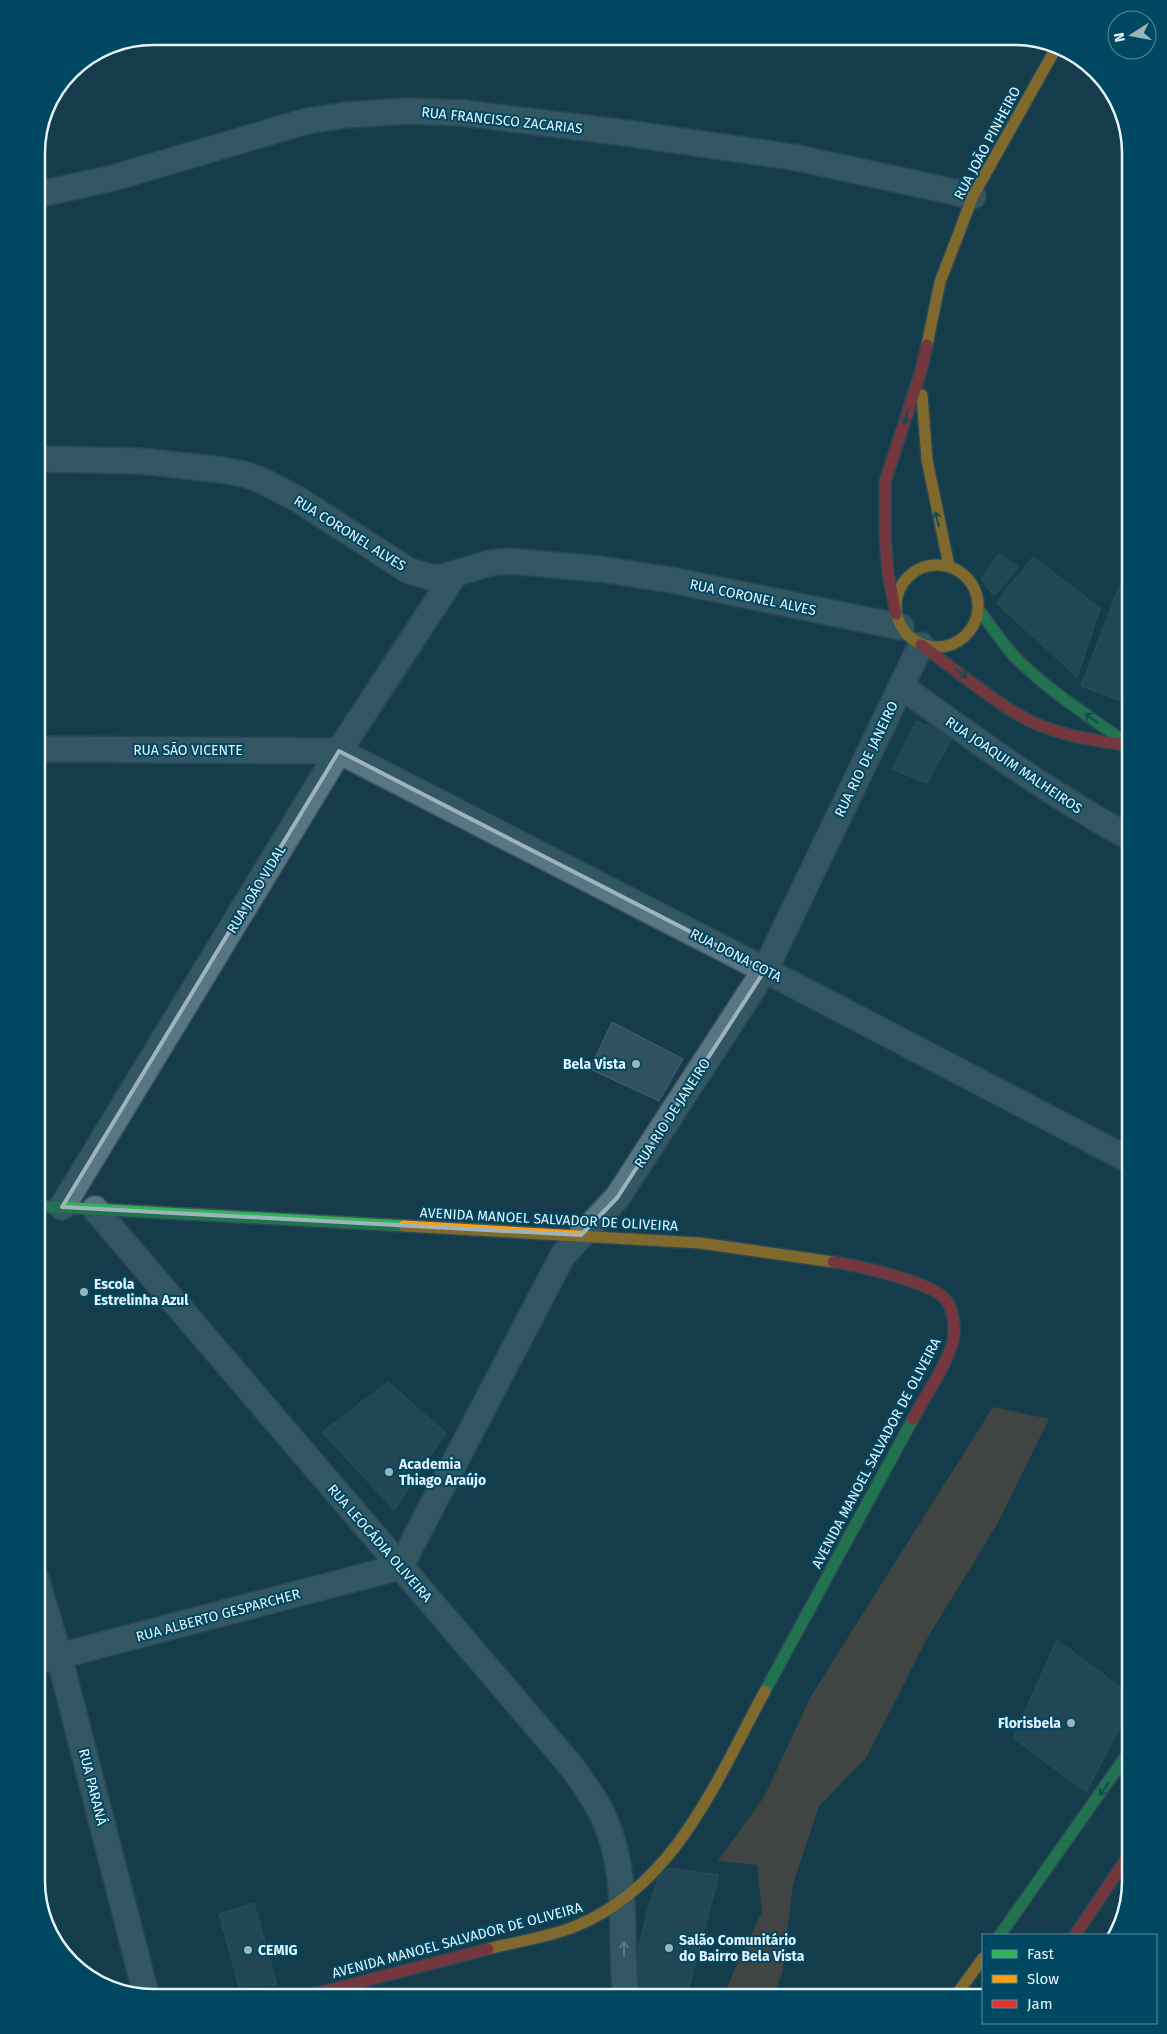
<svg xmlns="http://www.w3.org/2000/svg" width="1167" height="2034" font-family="'Fira Sans',sans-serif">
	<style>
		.green { fill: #734f39 }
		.building { fill: #30525f; stroke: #43636f }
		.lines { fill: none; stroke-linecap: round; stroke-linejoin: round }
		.street-casing { stroke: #3f5660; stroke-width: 28 }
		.fast-casing { stroke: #3f5660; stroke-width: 14 }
		.slow-casing { stroke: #3f5660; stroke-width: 14 }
		.jam-casing { stroke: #3f5660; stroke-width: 14 }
		.street { stroke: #577582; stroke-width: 25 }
		.fast { stroke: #30b455; stroke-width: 11 }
		.slow { stroke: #ff9f0a; stroke-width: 11 }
		.jam { stroke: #e5322d; stroke-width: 11 }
		.oneway { stroke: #0c625e }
		.oneway2 { stroke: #acc1cb }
		.marked { fill: none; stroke: #9db4bd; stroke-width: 4; stroke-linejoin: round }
		.poi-dot { fill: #9db4bd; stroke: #004761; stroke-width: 2 }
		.labels { text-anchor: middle; stroke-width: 4; stroke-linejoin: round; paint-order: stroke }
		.street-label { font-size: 14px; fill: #e5f4fb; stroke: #004761 }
		.poi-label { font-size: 14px; font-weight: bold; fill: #e5f4fb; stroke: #004761; text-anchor: start }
		.rim { fill: none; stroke: #e5f4fb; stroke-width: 2.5 }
	</style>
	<rect width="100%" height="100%" fill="#163c4b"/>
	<polygon class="green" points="993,1407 1049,1419 996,1526 928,1637 866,1758 819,1806 793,1884 782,1973 772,1998 718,1998 725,1994 736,1966 762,1912 757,1865 718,1861 764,1797 811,1696"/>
	<g class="building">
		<polygon points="999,554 1019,567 994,596 981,579"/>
		<polygon points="1131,556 1131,705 1081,686"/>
		<polygon points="1033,557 1100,608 1077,677 996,603"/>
		<polygon points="916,721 953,736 927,783 892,769"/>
		<polygon points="612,1022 683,1059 659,1101 590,1069"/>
		<polygon points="388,1382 446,1433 394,1510 322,1432"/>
		<polygon points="1057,1640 1131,1695 1131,1707 1086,1792 1013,1738"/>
		<polygon points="662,1867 719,1875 689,1987 629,1987 648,1909"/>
		<polygon points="254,1903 277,1985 239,1986 219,1914"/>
	</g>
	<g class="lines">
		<defs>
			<g id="street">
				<polyline points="36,195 113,178 307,121 346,115 408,111 463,113 626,133 793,157 973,196"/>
				<polyline points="36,459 141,461 222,470 244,474 261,480 299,500 409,571 431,577 443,577 490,563 508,561 600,569 671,580 901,627"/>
				<path d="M901,686C976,740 1049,794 1131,838"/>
				<polyline points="36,749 339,751 765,970 1131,1161"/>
				<polyline points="62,1207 339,751 455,574"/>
				<path d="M95,1209L572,1767C584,1785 598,1802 606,1823C630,1880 619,1938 626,1998"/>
				<polyline points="36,1578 59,1656 147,1998"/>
				<polyline points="36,1662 400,1567 563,1255 617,1198 765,970 921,645"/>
			</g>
			<g id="fast">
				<path d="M978,609C990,624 1000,640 1013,655C1046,689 1087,715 1125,742"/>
				<polyline points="36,1206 404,1226"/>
				<polyline points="765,1691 913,1419"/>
				<polyline points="1000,1935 1131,1749"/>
			</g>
			<g id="slow">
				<polyline points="927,345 940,282 973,196 1056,48"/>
				<polyline points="922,395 927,460 949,566"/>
				<circle cx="937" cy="606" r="41"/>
				<polyline points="404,1226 700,1243 833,1262"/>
				<path d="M488,1949C515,1942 550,1937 576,1926C676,1885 717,1779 765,1691"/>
				<polyline points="954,1998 983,1958"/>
			</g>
			<g id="jam">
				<polyline points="896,614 888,573 885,537 885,482 921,371 927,345"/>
				<path d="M921,645C953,668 984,694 1017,714C1051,735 1093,740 1131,746"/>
				<path d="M833,1262C856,1265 930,1282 944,1298C952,1305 955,1323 954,1334C953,1356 924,1398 913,1419"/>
				<polyline points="1075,1935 1131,1852"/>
				<polyline points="299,1998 488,1949"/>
			</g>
		</defs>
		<use href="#street" class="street-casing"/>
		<use href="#fast" class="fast-casing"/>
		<use href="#slow" class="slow-casing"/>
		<use href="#jam" class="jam-casing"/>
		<use href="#street" class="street"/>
		<use href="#fast" class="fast"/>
		<use href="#slow" class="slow"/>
		<use href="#jam" class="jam"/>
	</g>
	<defs><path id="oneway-shaft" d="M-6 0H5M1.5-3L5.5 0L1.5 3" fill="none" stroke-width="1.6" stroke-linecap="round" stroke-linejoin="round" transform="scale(1.25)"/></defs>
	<g class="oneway">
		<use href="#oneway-shaft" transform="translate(906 417) rotate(108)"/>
		<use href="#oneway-shaft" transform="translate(937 519) rotate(-104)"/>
		<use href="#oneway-shaft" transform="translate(961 673) rotate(35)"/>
		<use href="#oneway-shaft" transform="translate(1091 718) rotate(-145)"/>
		<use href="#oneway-shaft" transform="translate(1104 1789) rotate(125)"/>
	</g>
	<use class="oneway2" href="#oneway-shaft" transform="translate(624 1949) rotate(-91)"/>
	<path d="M0 0H1167V2034H0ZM339,751L765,970L617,1198L581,1235L62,1207Z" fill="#163c4b" fill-opacity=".55" fill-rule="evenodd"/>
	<path class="marked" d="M339,751L765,970L617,1198L581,1235L62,1207Z"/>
	<g class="poi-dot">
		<circle cx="636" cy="1064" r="5"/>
		<circle cx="84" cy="1292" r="5"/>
		<circle cx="389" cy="1472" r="5"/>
		<circle cx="1071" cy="1723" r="5"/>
		<circle cx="669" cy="1948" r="5"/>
		<circle cx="248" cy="1950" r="5"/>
	</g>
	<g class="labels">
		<g class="street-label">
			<text transform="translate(502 120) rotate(6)" y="5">RUA FRANCISCO ZACARIAS</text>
			<text transform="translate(987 143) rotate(-62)" y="5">RUA JOÃO PINHEIRO</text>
			<text transform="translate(350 533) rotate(32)" y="5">RUA CORONEL ALVES</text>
			<text transform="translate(753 597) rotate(12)" y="5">RUA CORONEL ALVES</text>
			<text x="188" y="755">RUA SÃO VICENTE</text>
			<text transform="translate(866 759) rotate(-64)" y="5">RUA RIO DE JANEIRO</text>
			<text transform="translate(1014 765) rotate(34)" y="5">RUA JOAQUIM MALHEIROS</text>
			<text transform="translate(256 889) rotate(-59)" y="5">RUA JOÃO VIDAL</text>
			<text transform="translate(736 955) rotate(27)" y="5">RUA DONA COTA</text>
			<text transform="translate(672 1113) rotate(-57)" y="5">RUA RIO DE JANEIRO</text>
			<text transform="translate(549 1219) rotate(3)" y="5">AVENIDA MANOEL SALVADOR DE OLIVEIRA</text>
			<text transform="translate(876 1453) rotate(-62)" y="5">AVENIDA MANOEL SALVADOR DE OLIVEIRA</text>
			<text transform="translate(380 1543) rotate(49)" y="5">RUA LEOCÁDIA OLIVEIRA</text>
			<text transform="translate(218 1615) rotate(-15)" y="5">RUA ALBERTO GESPARCHER</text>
			<text transform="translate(93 1787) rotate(76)" y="5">RUA PARANÁ</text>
			<text transform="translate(457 1940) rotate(-15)" y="5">AVENIDA MANOEL SALVADOR DE OLIVEIRA</text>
		</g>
		<g class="poi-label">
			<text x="626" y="1069" text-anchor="end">Bela Vista</text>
			<text x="94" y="1289">Escola<tspan x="94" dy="16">Estrelinha Azul</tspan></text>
			<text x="399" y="1469">Academia<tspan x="399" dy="16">Thiago Araújo</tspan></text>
			<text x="1061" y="1728" text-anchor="end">Florisbela</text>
			<text x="679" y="1945">Salão Comunitário<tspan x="679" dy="16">do Bairro Bela Vista</tspan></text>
			<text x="258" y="1955">CEMIG</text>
		</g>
	</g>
	<path d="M0 0H1167V2034H0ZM153 45H1014A108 108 0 0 1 1122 153V1881A108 108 0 0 1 1014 1989H153A108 108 0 0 1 45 1881V153A108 108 0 0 1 153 45Z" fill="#004761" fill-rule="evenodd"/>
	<path class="rim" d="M153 45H1014A108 108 0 0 1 1122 153V1881A108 108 0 0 1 1014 1989H153A108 108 0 0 1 45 1881V153A108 108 0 0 1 153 45Z"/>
	<rect x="982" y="1934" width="175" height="90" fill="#004761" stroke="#5c8c9f"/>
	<rect x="992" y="1950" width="25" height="8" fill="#30b455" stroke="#5c8c9f"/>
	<text x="1027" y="1959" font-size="15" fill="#e5f4fb">Fast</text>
	<rect x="992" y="1975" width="25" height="8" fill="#ff9f0a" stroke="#5c8c9f"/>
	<text x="1027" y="1984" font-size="15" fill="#e5f4fb">Slow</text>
	<rect x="992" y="2000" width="25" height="8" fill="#e5322d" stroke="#5c8c9f"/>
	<text x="1027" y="2009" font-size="15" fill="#e5f4fb">Jam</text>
	<g transform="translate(1132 35) rotate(259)"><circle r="24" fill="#004761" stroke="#5c8c9f"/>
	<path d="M0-4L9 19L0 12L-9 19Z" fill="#9db4bd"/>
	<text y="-8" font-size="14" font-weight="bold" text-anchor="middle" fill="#e5f4fb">N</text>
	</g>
</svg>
